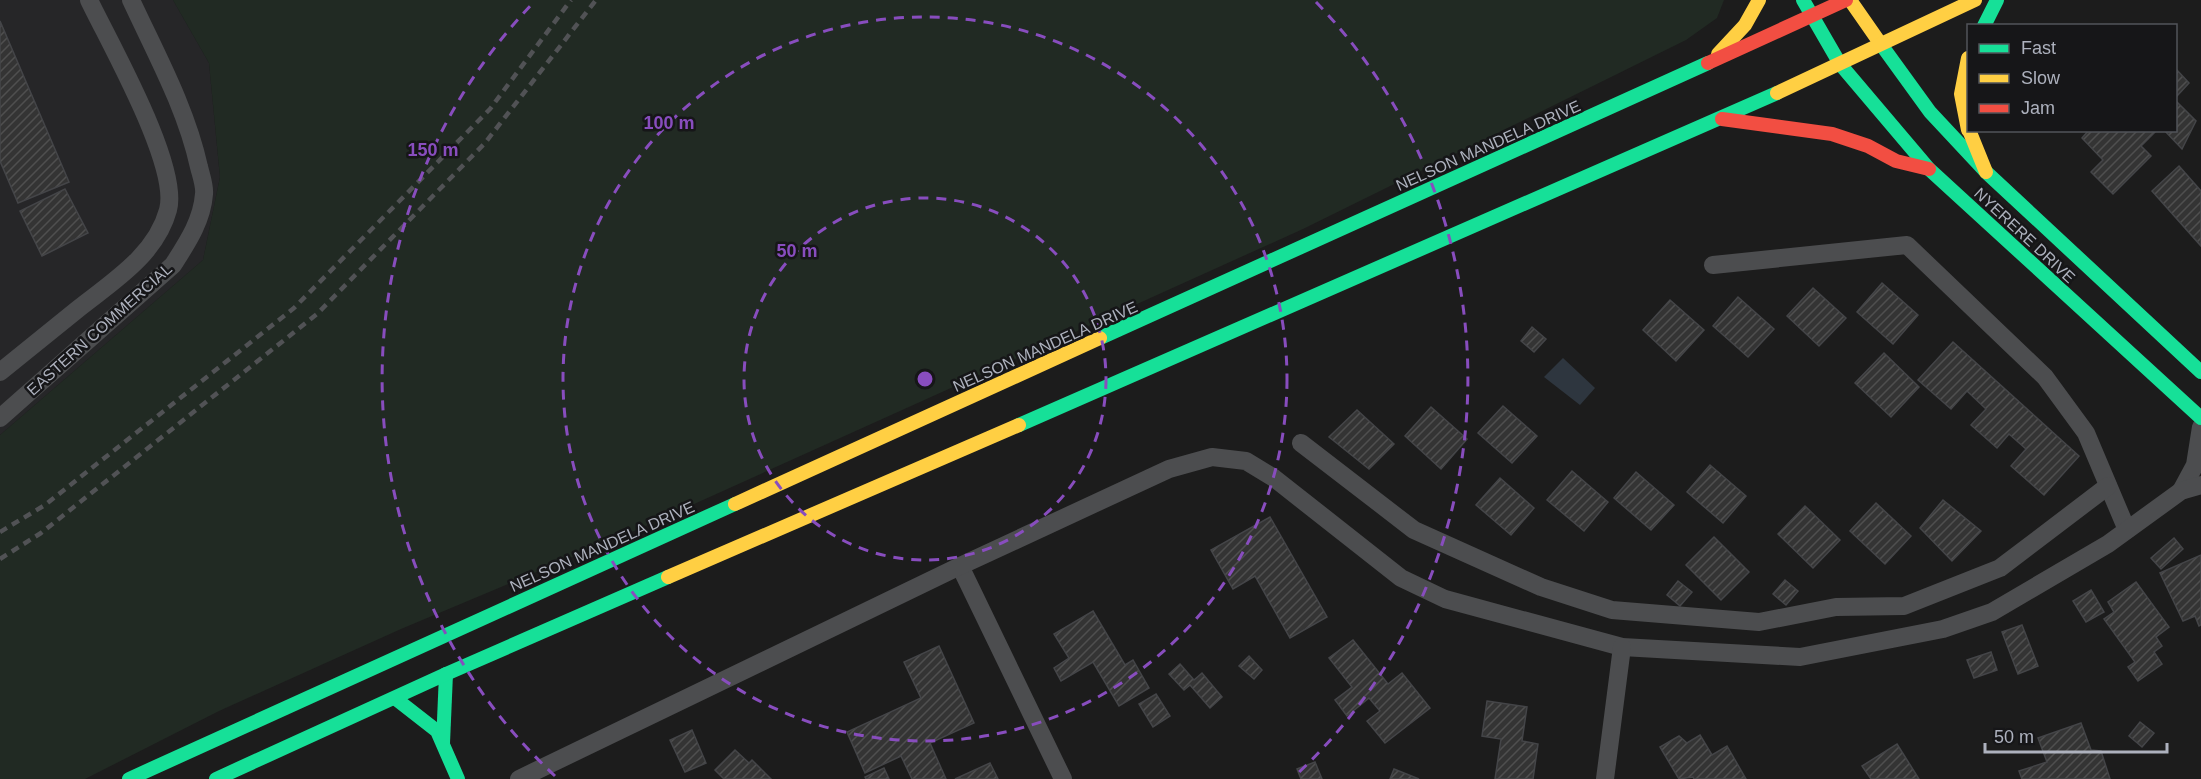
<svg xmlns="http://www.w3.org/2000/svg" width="2201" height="779" font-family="Helvetica,sans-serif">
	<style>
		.built { fill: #262628 }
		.green { fill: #212a23 }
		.water { fill: #2e363f }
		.building { fill: url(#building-hatch); stroke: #444548; stroke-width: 1.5 }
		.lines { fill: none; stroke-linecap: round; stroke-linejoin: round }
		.street { stroke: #4c4d4f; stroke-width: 18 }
		.fast { stroke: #16e098; stroke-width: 14 }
		.slow { stroke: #ffcf43; stroke-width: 14 }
		.jam { stroke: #f24e42; stroke-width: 14 }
		.rail { stroke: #515255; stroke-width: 4.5; stroke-dasharray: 8 6; stroke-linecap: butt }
		.ring { fill: none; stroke: #884dbe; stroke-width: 3; stroke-dasharray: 10 8 }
		.labels { text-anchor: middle; stroke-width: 5; stroke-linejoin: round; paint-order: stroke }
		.street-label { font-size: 16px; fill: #adb1bd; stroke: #161618 }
		.centre { fill: #884dbe; stroke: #161618; stroke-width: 3 }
		.ring-label { font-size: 18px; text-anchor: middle; font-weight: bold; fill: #884dbe; stroke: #161618; stroke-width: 5; stroke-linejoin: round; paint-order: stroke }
	</style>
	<defs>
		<pattern id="building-hatch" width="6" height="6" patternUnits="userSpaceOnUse" patternTransform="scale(1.5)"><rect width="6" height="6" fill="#343434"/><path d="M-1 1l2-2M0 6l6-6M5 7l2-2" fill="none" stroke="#4f4f4f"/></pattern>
	</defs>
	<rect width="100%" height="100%" fill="#1c1c1c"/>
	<polygon class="built" points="0,0 173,0 209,63 220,177 203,260 0,435"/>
	<polygon class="green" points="173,0 1724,0 1717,18 1686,40 1303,229 641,528 401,629 219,711 85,779 0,779 0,435 203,260 220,177 209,63"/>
	<polygon class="water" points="1563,358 1595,388 1580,405 1544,377"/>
	<g class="building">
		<polygon points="0,21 69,182 18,203 0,161"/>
		<polygon points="2176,69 2189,83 2176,97"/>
		<polygon points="2176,101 2196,121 2182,149 2164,130 2176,130"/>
		<polygon points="2089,130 2157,130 2141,146 2151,156 2113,194 2091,172 2103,160 2082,138"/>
		<polygon points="2179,166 2201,191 2201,246 2152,191"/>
		<polygon points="65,189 88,233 42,256 20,211"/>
		<polygon points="1882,283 1918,315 1893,344 1857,312"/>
		<polygon points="1813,288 1846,318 1819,346 1787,316"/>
		<polygon points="1738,297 1774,329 1748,357 1713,326"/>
		<polygon points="1670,300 1704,330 1676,361 1643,330"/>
		<polygon points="1532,327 1546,339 1534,352 1521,341"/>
		<polygon points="1953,342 2079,456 2044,495 2011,466 2026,449 2009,434 1997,448 1971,425 1986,409 1967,391 1951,409 1918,380"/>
		<polygon points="1884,353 1919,387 1891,417 1855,383"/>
		<polygon points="1503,406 1537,436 1512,463 1478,433"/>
		<polygon points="1431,407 1467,439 1441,469 1405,436"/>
		<polygon points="1357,410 1394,444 1369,469 1329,437"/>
		<polygon points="1710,465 1746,496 1723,523 1687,492"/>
		<polygon points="1572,471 1608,502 1584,531 1547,500"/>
		<polygon points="1636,472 1674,505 1651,530 1614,498"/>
		<polygon points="1500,478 1534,508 1511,535 1476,505"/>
		<polygon points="1943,500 1981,531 1952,561 1920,528"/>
		<polygon points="1876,503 1911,536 1885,564 1850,531"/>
		<polygon points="1805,506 1840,540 1813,568 1778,534"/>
		<polygon points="1270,517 1327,617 1290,638 1255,576 1233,589 1211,550"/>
		<polygon points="1714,537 1749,572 1721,600 1686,565"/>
		<polygon points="2174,538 2183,549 2161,569 2151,558"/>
		<polygon points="2201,555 2201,625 2199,626 2195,616 2183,621 2160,573"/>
		<polygon points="1785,580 1798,591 1786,605 1773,594"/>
		<polygon points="1678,581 1692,592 1680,606 1667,595"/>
		<polygon points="2136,582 2169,627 2156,637 2162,646 2154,652 2162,664 2138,681 2128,667 2135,662 2104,619 2114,612 2108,602"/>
		<polygon points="2091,590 2104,612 2086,622 2073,601"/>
		<polygon points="1093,611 1125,665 1133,660 1149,688 1119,706 1093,662 1061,681 1054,668 1069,658 1054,634"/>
		<polygon points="2022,625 2038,666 2018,674 2002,632"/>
		<polygon points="1353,640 1388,684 1402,673 1430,708 1385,743 1367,721 1380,711 1369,698 1347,716 1335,700 1352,687 1329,658"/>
		<polygon points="939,646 974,723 930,743 946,779 912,779 901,756 865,773 847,732 921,698 904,662"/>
		<polygon points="1991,652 1997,670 1974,678 1967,660"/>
		<polygon points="1249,656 1262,670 1254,679 1239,666"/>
		<polygon points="1180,664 1194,680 1202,673 1222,697 1210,708 1190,685 1184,690 1169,674"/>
		<polygon points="1156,694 1170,716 1153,727 1139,704"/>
		<polygon points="1487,701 1527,707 1522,741 1538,744 1533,779 1495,779 1501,739 1482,736"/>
		<polygon points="2140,722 2154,733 2142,747 2129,736"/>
		<polygon points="2081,723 2091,750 2101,751 2110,779 2022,779 2019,771 2047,762 2038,738"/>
		<polygon points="692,730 706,763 685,772 670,740"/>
		<polygon points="1700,735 1712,755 1727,746 1746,779 1694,779 1693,777 1679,779 1660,747 1679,736 1687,743"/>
		<polygon points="1897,744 1919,779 1871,779 1862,766"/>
		<polygon points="735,750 749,763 752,760 771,779 724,779 715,770"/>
		<polygon points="1315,762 1322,779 1301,779 1297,769"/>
		<polygon points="990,763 998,779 955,779"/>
		<polygon points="884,768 889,779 866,779 865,777"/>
		<polygon points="1394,769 1419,779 1390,779"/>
	</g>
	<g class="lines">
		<g class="street">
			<polyline points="1713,265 1907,245 2045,377 2086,433 2127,530"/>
			<path d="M0,372C26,351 52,330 78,309C112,282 156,255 168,210C180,166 110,44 89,0"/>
			<path d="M0,418L173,265C187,243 202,221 204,194C205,186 201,175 199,167C186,108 156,54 131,0"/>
			<polyline points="1301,443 1414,530 1541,587 1612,610 1759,622 1836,607 1904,606 2000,568 2108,486"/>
			<polyline points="2181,491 2195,465 2201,427"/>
			<polyline points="960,566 1063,779"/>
			<polyline points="519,779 960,566 1169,469 1212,457 1246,461 1274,478 1401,578 1445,599 1622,647 1800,657 1943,629 1992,612 2108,544 2181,491 2201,485"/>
			<polyline points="1605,779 1622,647"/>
		</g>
		<g class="fast">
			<polyline points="1803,0 1840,64"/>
			<polyline points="1984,26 1997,0"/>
			<polyline points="1880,43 1930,112 1986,172 2201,372"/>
			<polyline points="1840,64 1929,169 2201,418"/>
			<polyline points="1100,338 1708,63"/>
			<polyline points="1019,425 1777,93"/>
			<polyline points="396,699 437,731 458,779"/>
			<polyline points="443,743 446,674"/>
			<polyline points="129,779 735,504"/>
			<polyline points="216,779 446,674 668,577"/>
		</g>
		<g class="slow">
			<polyline points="1850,0 1880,43"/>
			<polyline points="1718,54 1745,25 1759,0"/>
			<polyline points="1968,58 1961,94 1968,130"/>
			<polyline points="1777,93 1975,0"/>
			<polyline points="1969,130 1986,172"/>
			<polyline points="735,504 1100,338"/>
			<polyline points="668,577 1019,425"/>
		</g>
		<g class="jam">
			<polyline points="1708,63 1846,0"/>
			<polyline points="1722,119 1832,134 1868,146 1896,161 1929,169"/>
		</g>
		<g class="rail">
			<polyline points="0,532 45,505 294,308 490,109 571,0"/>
			<polyline points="0,559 41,533 317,314 485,143 596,0"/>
		</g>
	</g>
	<g class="ring">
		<circle cx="925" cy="379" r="181"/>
		<circle cx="925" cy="379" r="362"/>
		<path d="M555 776A543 543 0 0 1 534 2M1316 2A543 543 0 0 1 1295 776"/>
	</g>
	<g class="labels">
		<g class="street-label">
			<text transform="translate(1488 145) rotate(-24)" y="6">NELSON MANDELA DRIVE</text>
			<text transform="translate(2025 235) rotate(43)" y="6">NYERERE DRIVE</text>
			<text transform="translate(99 329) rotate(-42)" y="6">EASTERN COMMERCIAL</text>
			<text transform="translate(1045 346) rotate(-24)" y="6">NELSON MANDELA DRIVE</text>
			<text transform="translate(602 546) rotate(-24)" y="6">NELSON MANDELA DRIVE</text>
		</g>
	</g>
	<circle cx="925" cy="379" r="9" class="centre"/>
	<g class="ring-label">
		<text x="669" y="129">100 m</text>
		<text x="433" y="156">150 m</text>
		<text x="797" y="257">50 m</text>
	</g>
	<rect x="1967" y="24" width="210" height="108" fill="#161618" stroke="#52545a" stroke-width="1.5"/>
	<rect x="1979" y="44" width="30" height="9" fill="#16e098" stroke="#52545a" stroke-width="1.5"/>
	<text x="2021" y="54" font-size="18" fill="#adb1bd">Fast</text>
	<rect x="1979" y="74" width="30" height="9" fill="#ffcf43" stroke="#52545a" stroke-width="1.5"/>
	<text x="2021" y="84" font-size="18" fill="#adb1bd">Slow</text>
	<rect x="1979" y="104" width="30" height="9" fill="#f24e42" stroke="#52545a" stroke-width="1.5"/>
	<text x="2021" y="114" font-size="18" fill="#adb1bd">Jam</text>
	<path d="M1985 743v9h182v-9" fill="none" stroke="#adb1bd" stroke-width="3"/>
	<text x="1994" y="743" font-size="18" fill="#adb1bd" stroke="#161618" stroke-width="4.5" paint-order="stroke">50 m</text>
</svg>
